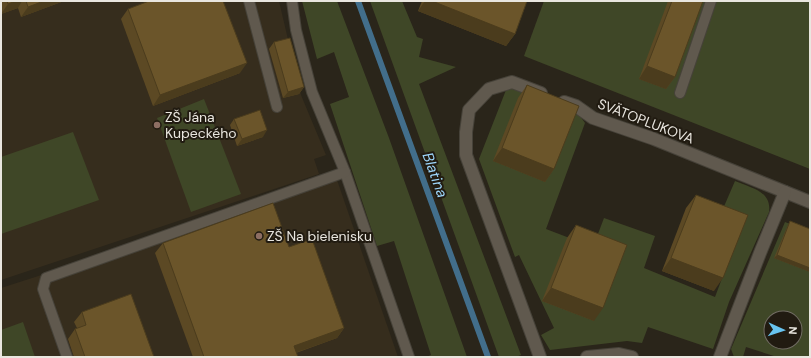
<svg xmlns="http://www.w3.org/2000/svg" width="811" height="358" font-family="'DM Sans',sans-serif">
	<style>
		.built { fill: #362d1d }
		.green { fill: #3f4727; fill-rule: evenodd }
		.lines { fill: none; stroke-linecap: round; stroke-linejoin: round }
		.stream { stroke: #426e8b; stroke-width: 6 }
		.lane-casing { stroke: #464239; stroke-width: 12 }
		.street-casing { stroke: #464239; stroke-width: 14 }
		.lane { stroke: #60594e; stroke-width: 10 }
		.street { stroke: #60594e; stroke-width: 12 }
		.wall { fill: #5c4924 }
		.shaded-wall { fill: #4b3c1d }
		.building { fill: #6b552a; stroke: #4b3c1d }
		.education-dot { fill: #8d6e63; stroke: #211b11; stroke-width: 1.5 }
		.labels { text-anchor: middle; stroke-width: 4; stroke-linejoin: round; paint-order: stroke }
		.poi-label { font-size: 14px; fill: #e9e6df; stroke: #211b11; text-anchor: start }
		.street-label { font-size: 14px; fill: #e9e6df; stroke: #211b11 }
		.water-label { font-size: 15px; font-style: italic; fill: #9cd4f9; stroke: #211b11 }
	</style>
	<rect width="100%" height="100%" fill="#2a251a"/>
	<g class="built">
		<polygon points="1,1 279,1 301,95 326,155 314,159 319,174 1,280"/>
		<polygon points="337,180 398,357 1,357 1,288"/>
	</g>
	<g class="green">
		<polygon points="302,1 337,1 389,138 467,357 426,357 431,355 394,241 377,246 330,104 349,97 334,52 317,59"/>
		<polygon points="370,1 402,1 417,37 423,39 419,57 456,67 419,84 521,355 516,357 499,357"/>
		<polygon points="544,1 810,1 810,169 524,56"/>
		<path d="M512,86L575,109L585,123L546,229L593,247L604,218L655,236L644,268L715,297L741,228L719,218L735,181C751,188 772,191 769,212L729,302L713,349L648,327L642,343L627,341L550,350L541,335L554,328L519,255L515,257L479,159L506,90Z"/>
		<polygon points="204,99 241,194 191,212 157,118"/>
		<polygon points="73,132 99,200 1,234 1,157"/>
		<path d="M785,222L810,232V357H777L746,347L743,357H734L731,349ZM771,318H795V342H771Z"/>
		<polygon points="23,322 35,357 1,357 1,330"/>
	</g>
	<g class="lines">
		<polyline class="stream" points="358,1 488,357"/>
		<defs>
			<g id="lane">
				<polyline points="249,1 277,107"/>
				<polyline points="292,1 296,30 312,92 345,172 409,357"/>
				<polyline points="680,93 711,1"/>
				<polyline points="67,357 43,289 46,278 345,172"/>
			</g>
			<g id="street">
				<polyline points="564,102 576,106 593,118 654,139 810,202"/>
				<polyline points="540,357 466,155 466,132 469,110 489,89 512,82 541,93"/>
				<polyline points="587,357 619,354 632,357"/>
				<polyline points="720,357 760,253 785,192"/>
			</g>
		</defs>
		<use href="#lane" class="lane-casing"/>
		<use href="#street" class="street-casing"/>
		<use href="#lane" class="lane"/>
		<use href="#street" class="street"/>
	</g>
	<g class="wall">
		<polygon points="1,1 64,1 21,17 18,8 1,14"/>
		<polygon points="422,1 527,1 515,34 506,46 418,11"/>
		<polygon points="668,1 703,1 675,77 666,89 639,79"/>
		<polygon points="128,9 240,73 153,106 121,19"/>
		<polygon points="274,42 304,87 299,94 283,98 269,49"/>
		<polygon points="527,85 554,169 545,182 493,161 518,98"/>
		<polygon points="234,119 263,137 237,146 230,125"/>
		<polygon points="696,195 714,291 662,271 686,208"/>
		<polygon points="790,221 810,229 810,272 774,258 788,225"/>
		<polygon points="576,225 594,321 542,301 567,238"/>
		<polygon points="163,243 289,247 344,328 337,338 296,353 298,357 193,357 155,253"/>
		<polygon points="82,312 154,357 74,357 68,339 75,329 77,328 74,322"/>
	</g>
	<g class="shaded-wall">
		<polygon points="16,1 22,1 18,8 1,14 8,4"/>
		<polygon points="44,1 64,1 21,17 28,7"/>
		<polygon points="425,1 432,1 515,34 506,46 418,11"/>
		<polygon points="247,63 240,73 153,106 160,95"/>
		<polygon points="647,66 675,77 666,89 639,79"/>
		<polygon points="304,87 299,94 283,98 288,92"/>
		<polygon points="267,130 263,137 237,146 242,139"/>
		<polygon points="502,148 554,169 545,182 493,161"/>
		<polygon points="777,255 810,268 810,272 774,258"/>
		<polygon points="671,258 723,278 714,291 662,271"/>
		<polygon points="551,288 603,308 594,321 542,301"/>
		<polygon points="344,328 337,338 286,356 294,346"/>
	</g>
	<g class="building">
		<polygon points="7,1 16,1 8,4"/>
		<polygon points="26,1 44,1 28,7"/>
		<polygon points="149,1 223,1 247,63 160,95 128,9"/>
		<polygon points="432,1 527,1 515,34"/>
		<polygon points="672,1 703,1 675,77 647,66"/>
		<polygon points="290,38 304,87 288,92 274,42"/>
		<polygon points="527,85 579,106 554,169 502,148"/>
		<polygon points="260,110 267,130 242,139 234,119"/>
		<polygon points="696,195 748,215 723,278 671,258"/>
		<polygon points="273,203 289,247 312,239 344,328 294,346 298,357 204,357 163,243"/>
		<polygon points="790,221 810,229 810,268 777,255"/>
		<polygon points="576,225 627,245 603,308 551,288"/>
		<polygon points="131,294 154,357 85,357 75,329 86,325 82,312"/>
	</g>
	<g class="education-dot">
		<circle cx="157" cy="125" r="4"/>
		<circle cx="259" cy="236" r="4"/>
	</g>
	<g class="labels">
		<g class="poi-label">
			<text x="165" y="122">ZŠ Jána<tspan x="165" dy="16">Kupeckého</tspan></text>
			<text x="267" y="241">ZŠ Na bielenisku</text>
		</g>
		<g class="street-label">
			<text transform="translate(646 121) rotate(21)" y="5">SVÄTOPLUKOVA</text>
		</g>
		<g class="water-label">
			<text transform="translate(435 175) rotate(70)" y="5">Blatina</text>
		</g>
	</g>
	<rect width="811" height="358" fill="none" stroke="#e9e6df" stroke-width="4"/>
	<g transform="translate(783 330) rotate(93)"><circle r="19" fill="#211b11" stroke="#716c63"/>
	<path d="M0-3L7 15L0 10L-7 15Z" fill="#68c4f0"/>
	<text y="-6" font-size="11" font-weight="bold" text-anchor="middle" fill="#e9e6df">N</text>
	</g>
</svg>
